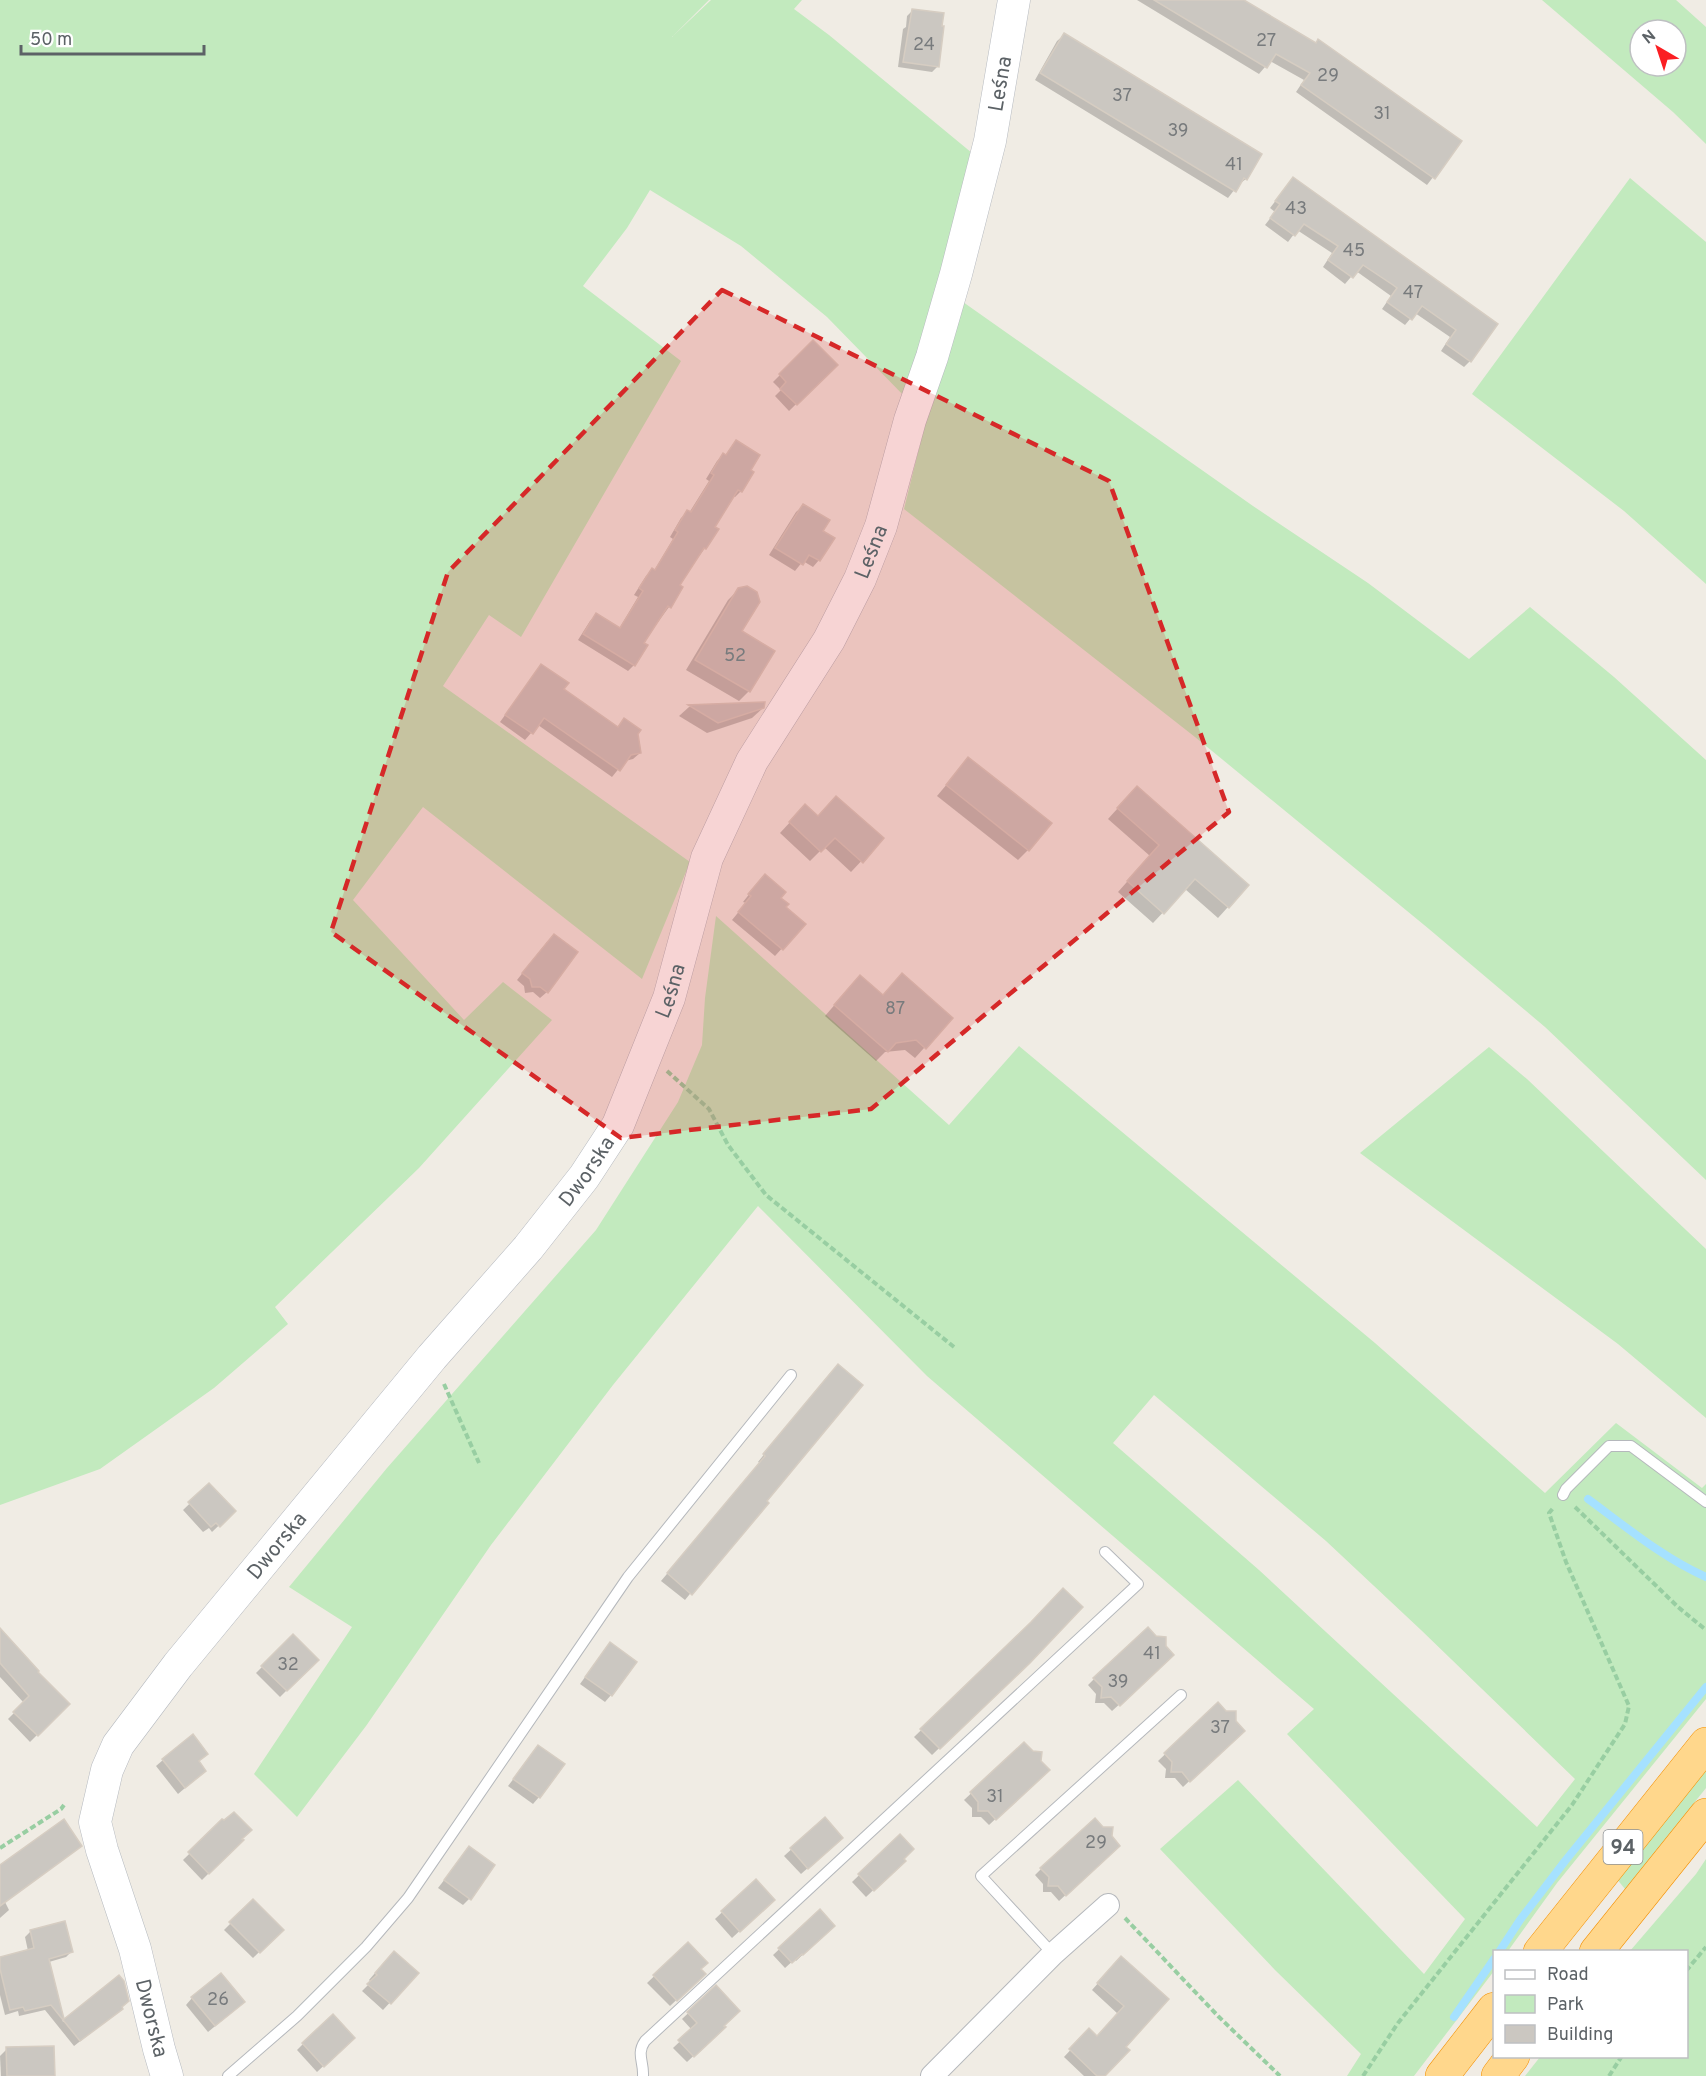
<svg xmlns="http://www.w3.org/2000/svg" width="1706" height="2076" font-family="Overpass,sans-serif">
	<style>
		.green { fill: #c2eabe; fill-rule: evenodd }
		.shadow { fill: #0003 }
		.lines { fill: none; stroke-linecap: round; stroke-linejoin: round }
		.stream { stroke: #a5e1ff; stroke-width: 8 }
		.building { fill: #cbc7c1; stroke: #d6cdc2; stroke-width: 1.5 }
		.lane-casing { stroke: #b5b8bc; stroke-width: 12 }
		.street-casing { stroke: #b5b8bc; stroke-width: 24 }
		.secondary-casing { stroke: #b6bac0; stroke-width: 33 }
		.highway-casing { stroke: #f49000; stroke-width: 34 }
		.path { stroke: #98cea2; stroke-width: 4; stroke-dasharray: 6 3; stroke-linecap: butt }
		.lane { stroke: #fff; stroke-width: 10 }
		.street { stroke: #fff; stroke-width: 22 }
		.secondary { stroke: #fff; stroke-width: 32 }
		.highway { stroke: #ffd78c; stroke-width: 33 }
		.marked { fill: #d62828; fill-opacity: 0.2; stroke: #d62828; stroke-width: 4.5; stroke-dasharray: 12 8; stroke-linejoin: round }
		.labels { text-anchor: middle; stroke-width: 6; stroke-linejoin: round; paint-order: stroke }
		.number-label { font-size: 18px; fill: #787b7d }
		.shield { fill: #fff; stroke: #8d9194; stroke-width: 1.5 }
		.shield-label { font-size: 20px; font-weight: bold; fill: #5c6266 }
		.street-label { font-size: 21px; fill: #5c6266; stroke: #fff }
	</style>
	<rect width="100%" height="100%" fill="#f0ece4"/>
	<g class="green">
		<polygon points="0,0 709,0 672,37 711,0 802,0 794,9 829,35 972,153 907,399 827,317 741,246 650,190 627,228 583,286 681,361 521,637 489,615 443,686 690,862 642,979 423,807 353,900 464,1020 503,982 552,1020 419,1168 275,1307 288,1324 214,1388 100,1469 0,1505"/>
		<path d="M1542,0H1676L1706,27V144L1673,112ZM1640,30H1676V66H1640Z"/>
		<polygon points="1630,178 1706,242 1706,584 1624,511 1472,394"/>
		<polygon points="963,302 1253,506 1368,583 1469,659 1530,607 1614,677 1706,760 1706,1180 1545,1027 1429,929 1195,737 904,509 930,404 949,355"/>
		<path d="M716,916L949,1125L1019,1046L1375,1343L1545,1493L1616,1423L1702,1488L1706,1484V1699L1557,1883L1508,1951L1494,1952V1971L1414,2076H1347L1361,2054L1275,1970L1160,1849L1238,1780L1424,1974L1465,1919L1287,1734L1314,1709L927,1376L758,1206L613,1385L491,1545L366,1726L297,1817L254,1774L352,1627L289,1587L387,1468L596,1230L678,1102L702,1045L705,998ZM1154,1395L1326,1541L1421,1630L1575,1779L1537,1827L1259,1570L1113,1443Z"/>
		<polygon points="1489,1047 1527,1079 1706,1249 1706,1418 1618,1344 1360,1153"/>
		<polygon points="1706,1768 1706,1788 1625,1889 1616,1878"/>
		<polygon points="1706,1859 1706,2076 1525,2076 1540,2057 1686,2056 1686,1952 1630,1951 1696,1874"/>
	</g>
	<g class="shadow">
		<polygon points="1137,0 1240,0 1460,142 1427,185 1296,92 1304,80 1270,61 1259,74"/>
		<polygon points="913,10 940,27 938,66 932,72 898,67 903,29 906,27 907,16"/>
		<polygon points="1064,35 1246,179 1238,185 1228,198 1035,80 1057,41"/>
		<polygon points="1287,186 1496,324 1470,361 1464,367 1441,351 1450,337 1415,313 1405,325 1382,309 1391,296 1356,271 1345,284 1323,267 1332,253 1297,230 1288,242 1265,225 1275,212 1270,208"/>
		<polygon points="813,342 836,365 789,411 775,396 781,390 773,382"/>
		<polygon points="736,442 741,491 735,497 732,496 713,528 705,548 678,585 669,607 642,644 634,665 628,671 578,640 590,621 596,615 619,629 638,597 634,595 646,576 654,571 673,539 670,537 681,518 688,512 689,513 709,481 706,479 717,461 723,455 725,456"/>
		<polygon points="803,506 821,531 819,560 813,567 803,561 795,571 769,555 796,512"/>
		<polygon points="739,589 740,632 749,691 739,701 686,670 728,600"/>
		<polygon points="541,666 562,690 617,728 624,720 636,734 640,753 633,759 625,761 612,777 538,725 525,740 500,722"/>
		<polygon points="763,703 763,708 752,718 707,733 679,716 689,707"/>
		<polygon points="968,759 1028,850 1018,860 937,796"/>
		<polygon points="1127,798 1247,886 1218,918 1185,889 1153,923 1118,892 1150,856 1108,819"/>
		<polygon points="805,806 817,817 882,839 851,872 824,847 810,861 780,833"/>
		<polygon points="758,883 779,898 784,908 804,924 775,956 732,920 746,903 743,902"/>
		<polygon points="547,942 547,992 540,998 533,992 525,993 524,986 517,980"/>
		<polygon points="850,987 882,996 951,1018 915,1058 905,1050 885,1052 876,1061 825,1016"/>
		<polygon points="831,1372 765,1501 685,1600 661,1581 760,1463 758,1462"/>
		<polygon points="209,1485 234,1511 212,1532 209,1528 203,1532 183,1510"/>
		<polygon points="1028,1627 1021,1669 932,1755 914,1737"/>
		<polygon points="0,1635 68,1704 30,1742 8,1719 24,1703 0,1677"/>
		<polygon points="293,1636 317,1660 280,1697 256,1673"/>
		<polygon points="604,1651 611,1695 605,1702 580,1684"/>
		<polygon points="1166,1662 1112,1711 1104,1703 1095,1703 1096,1694 1088,1685 1094,1679"/>
		<polygon points="1218,1704 1242,1731 1183,1787 1175,1778 1165,1778 1166,1769 1158,1761"/>
		<polygon points="1024,1744 1041,1776 989,1825 981,1817 972,1817 972,1808 964,1800"/>
		<polygon points="538,1747 539,1797 533,1804 508,1786"/>
		<polygon points="163,1760 197,1762 198,1777 178,1794 156,1766"/>
		<polygon points="825,1819 835,1844 801,1874 784,1856"/>
		<polygon points="223,1821 242,1840 202,1880 183,1860"/>
		<polygon points="900,1836 904,1861 866,1897 852,1882"/>
		<polygon points="80,1846 5,1902 9,1910 0,1918 0,1878"/>
		<polygon points="469,1848 469,1899 463,1905 438,1888"/>
		<polygon points="1112,1852 1059,1901 1051,1892 1043,1892 1043,1884 1035,1875 1041,1869"/>
		<polygon points="755,1881 773,1900 732,1938 715,1919"/>
		<polygon points="253,1901 282,1930 253,1958 224,1930"/>
		<polygon points="820,1911 827,1932 796,1961 795,1959 785,1968 773,1955"/>
		<polygon points="30,1932 72,1951 66,1957 49,1962 63,2022 119,1977 115,2014 74,2046 45,2010 19,2016 18,2011 5,2015 0,1995 0,1959 28,1951 25,1937"/>
		<polygon points="688,1944 699,1969 704,1974 670,2006 647,1983"/>
		<polygon points="387,1959 417,1973 383,2010 362,1991 371,1982 369,1980"/>
		<polygon points="1115,1964 1167,1999 1124,2047 1103,2076 1084,2076 1064,2057 1089,2030 1097,2038 1118,2014 1092,1990"/>
		<polygon points="716,1987 724,2027 687,2062 673,2048 692,2030 682,2019"/>
		<polygon points="192,1998 237,2008 208,2032 186,2005"/>
		<polygon points="353,2038 317,2072 297,2050 303,2044"/>
		<polygon points="7,2049 54,2076 1,2076 0,2056"/>
	</g>
	<g class="lines">
		<g class="stream">
			<path d="M1588,1499C1625,1526 1663,1558 1706,1577"/>
			<polyline points="1499,1952 1520,1920 1565,1861 1706,1687"/>
			<polyline points="1454,2017 1494,1959"/>
		</g>
	</g>
	<g class="building">
		<polygon points="1154,0 1244,0 1316,43 1318,39 1462,141 1435,179 1301,85 1310,73 1276,54 1267,68"/>
		<polygon points="912,9 944,13 942,26 944,26 939,67 903,62"/>
		<polygon points="1064,33 1262,154 1247,180 1244,178 1236,192 1040,73"/>
		<polygon points="1293,177 1498,324 1471,362 1446,344 1456,330 1422,306 1412,320 1387,302 1397,288 1393,285 1363,265 1353,278 1328,260 1338,246 1304,224 1295,236 1270,218 1280,204 1275,201"/>
		<polygon points="813,340 838,365 797,405 780,389 786,382 779,374"/>
		<polygon points="736,440 760,455 751,470 754,472 742,492 738,490 715,527 719,529 706,549 704,548 680,585 683,587 671,608 668,606 644,643 648,645 635,666 583,634 596,613 620,628 643,591 639,588 652,568 655,570 678,532 675,530 687,510 691,512 714,475 711,473 723,453 726,455"/>
		<polygon points="803,504 830,520 823,531 835,538 820,561 809,555 803,565 775,548"/>
		<polygon points="747,586 757,592 760,602 742,631 775,651 750,692 695,660 738,588"/>
		<polygon points="541,664 569,683 564,689 618,727 624,718 641,730 638,734 641,753 631,755 620,771 544,718 533,734 505,715"/>
		<polygon points="765,702 764,708 718,723 688,705"/>
		<polygon points="968,757 1052,823 1029,851 946,785"/>
		<polygon points="1137,786 1249,885 1229,908 1195,879 1164,914 1127,881 1159,845 1117,808"/>
		<polygon points="836,796 884,838 863,863 835,838 821,852 789,822 805,804 818,816"/>
		<polygon points="765,874 786,892 781,898 789,904 786,907 806,924 783,950 738,912 751,896 748,894"/>
		<polygon points="554,934 578,952 548,993 540,987 532,987 530,979 522,973"/>
		<polygon points="902,973 953,1018 926,1049 916,1040 896,1043 888,1052 834,1005 860,975 883,995"/>
		<polygon points="838,1364 863,1385 767,1501 769,1503 692,1595 667,1573 765,1456 763,1454"/>
		<polygon points="209,1483 236,1511 220,1527 216,1523 211,1527 188,1502"/>
		<polygon points="1063,1588 1083,1607 1030,1663 940,1749 920,1729 1031,1622"/>
		<polygon points="1148,1627 1156,1636 1166,1637 1166,1646 1174,1655 1120,1706 1111,1697 1101,1698 1102,1687 1093,1678"/>
		<polygon points="0,1628 39,1671 38,1672 70,1704 38,1736 13,1712 29,1696 0,1663"/>
		<polygon points="293,1634 319,1660 287,1691 261,1666"/>
		<polygon points="610,1642 637,1662 612,1696 585,1677"/>
		<polygon points="1218,1702 1226,1711 1236,1711 1236,1721 1245,1731 1190,1782 1182,1772 1171,1772 1172,1762 1164,1753"/>
		<polygon points="193,1734 208,1754 199,1761 206,1771 185,1788 162,1759"/>
		<polygon points="1024,1742 1033,1751 1042,1752 1041,1761 1050,1770 996,1820 988,1811 978,1811 978,1802 970,1792"/>
		<polygon points="538,1745 565,1764 540,1798 513,1779"/>
		<polygon points="234,1812 252,1830 242,1839 244,1840 209,1874 188,1852 222,1819 224,1820"/>
		<polygon points="825,1817 843,1838 808,1869 790,1848"/>
		<polygon points="1095,1818 1103,1827 1113,1827 1112,1836 1120,1846 1066,1896 1058,1886 1048,1886 1049,1877 1040,1868"/>
		<polygon points="64,1819 82,1846 0,1906 0,1865"/>
		<polygon points="900,1834 914,1849 904,1859 906,1861 874,1891 858,1874"/>
		<polygon points="469,1846 495,1865 471,1900 444,1880"/>
		<polygon points="756,1879 775,1900 740,1932 721,1911"/>
		<polygon points="253,1899 284,1930 260,1953 229,1922"/>
		<polygon points="820,1909 835,1926 803,1955 802,1954 792,1963 778,1948"/>
		<polygon points="65,1921 73,1952 49,1959 64,2019 119,1975 124,1981 129,2001 122,2007 123,2009 80,2041 51,2005 25,2011 23,2007 10,2010 0,1969 0,1957 34,1948 30,1930"/>
		<polygon points="688,1942 708,1963 701,1969 706,1974 677,2001 653,1975"/>
		<polygon points="394,1951 419,1973 391,2004 367,1984 377,1975 375,1973"/>
		<polygon points="1121,1956 1169,1999 1126,2047 1130,2050 1105,2076 1097,2076 1069,2049 1089,2028 1097,2036 1124,2006 1097,1983"/>
		<polygon points="221,1973 245,2002 215,2026 191,1997"/>
		<polygon points="716,1985 740,2011 724,2026 726,2027 694,2057 678,2040 697,2023 687,2012"/>
		<polygon points="333,2014 355,2038 324,2067 302,2043"/>
		<polygon points="54,2046 55,2076 7,2076 6,2047"/>
	</g>
	<g class="lines">
		<defs>
			<g id="lane">
				<polyline points="1563,1495 1566,1489 1609,1446 1631,1446 1706,1502"/>
				<polyline points="1053,1954 981,1876 1181,1695"/>
				<polyline points="228,2076 297,2016 366,1947 408,1898 628,1577 791,1375"/>
				<path d="M643,2076C644,2062 636,2054 645,2041L1138,1584L1105,1552"/>
			</g>
			<polyline id="street" points="932,2076 1053,1954 1108,1905"/>
			<g id="secondary">
				<path id="s1" d="M167,2076L159,2049L135,1949L102,1850L95,1822L107,1770L118,1745L178,1665L432,1357L528,1248L584,1177L618,1125L669,998L707,858L752,761L829,640L860,579L881,526L910,420L932,357L956,274L990,141L1014,0"/>
			</g>
			<g id="highway">
				<polyline points="1540,1952 1706,1744"/>
				<polyline points="1596,1952 1706,1815"/>
				<polyline points="1442,2076 1494,2009"/>
				<polyline points="1498,2076 1513,2056"/>
			</g>
		</defs>
		<use href="#lane" class="lane-casing"/>
		<use href="#street" class="street-casing"/>
		<use href="#secondary" class="secondary-casing"/>
		<use href="#highway" class="highway-casing"/>
		<g class="path">
			<polyline points="667,1071 709,1109 728,1145 766,1195 954,1347"/>
			<polyline points="444,1384 479,1463"/>
			<polyline points="1575,1507 1678,1607 1706,1630"/>
			<polyline points="0,1848 61,1809 64,1805"/>
			<polyline points="1125,1918 1218,2016 1280,2076"/>
			<polyline points="1686,1971 1706,1947"/>
			<polyline points="1363,2076 1398,2023 1572,1805 1625,1724 1629,1706 1566,1562 1549,1513 1554,1507"/>
			<polyline points="1609,2076 1622,2056"/>
		</g>
		<use href="#lane" class="lane"/>
		<use href="#street" class="street"/>
		<use href="#secondary" class="secondary"/>
		<use href="#highway" class="highway"/>
	</g>
	<path class="marked" d="M722,290L1109,481L1229,812L871,1109L621,1138L331,932L448,572Z"/>
	<g class="labels">
		<g class="number-label">
			<text x="1266" y="46">27</text>
			<text x="924" y="50">24</text>
			<text x="1328" y="81">29</text>
			<text x="1122" y="101">37</text>
			<text x="1382" y="119">31</text>
			<text x="1178" y="136">39</text>
			<text x="1234" y="170">41</text>
			<text x="1296" y="214">43</text>
			<text x="1354" y="256">45</text>
			<text x="1413" y="298">47</text>
			<text x="735" y="661">52</text>
			<text x="895" y="1014">87</text>
			<text x="1152" y="1659">41</text>
			<text x="288" y="1670">32</text>
			<text x="1118" y="1687">39</text>
			<text x="1220" y="1733">37</text>
			<text x="995" y="1802">31</text>
			<text x="1096" y="1848">29</text>
			<text x="218" y="2005">26</text>
		</g>
		<rect class="shield" x="1603.5" y="1830" width="39" height="34" rx="4.5"/>
		<g class="shield-label">
			<text x="1623" y="1854">94</text>
		</g>
		<g class="street-label">
			<text dy="7" stroke="none"><textPath href="#s1" startOffset="2258">Leśna</textPath></text>
			<text dy="7" stroke="none"><textPath href="#s1" startOffset="1772">Leśna</textPath></text>
			<text dy="7" stroke="none"><textPath href="#s1" startOffset="1286">Leśna</textPath></text>
			<text dy="7" stroke="none"><textPath href="#s1" startOffset="1086">Dworska</textPath></text>
			<text dy="7" stroke="none"><textPath href="#s1" startOffset="600">Dworska</textPath></text>
			<text transform="translate(152 2018) rotate(76)" y="7">Dworska</text>
		</g>
	</g>
	<rect x="1493" y="1950" width="195" height="108" fill="#ffffff" stroke="#bec0c2" stroke-width="1.5"/>
	<rect x="1505" y="1970" width="30" height="9" fill="#ffffff" stroke="#bec0c2" stroke-width="1.5"/>
	<text x="1547" y="1980" font-size="18" fill="#5c6266">Road</text>
	<rect x="1505" y="1995" width="30" height="18" fill="#c2eabe" stroke="#bec0c2" stroke-width="1.5"/>
	<text x="1547" y="2010" font-size="18" fill="#5c6266">Park</text>
	<rect x="1505" y="2025" width="30" height="18" fill="#cbc7c1" stroke="#bec0c2" stroke-width="1.5"/>
	<text x="1547" y="2040" font-size="18" fill="#5c6266">Building</text>
	<g transform="translate(1658 48) rotate(321)"><circle r="28" fill="#ffffff" stroke="#bec0c2" stroke-width="1.5"/>
	<path d="M0-4.5L10 22L0 15L-10 22Z" fill="#fb1f23"/>
	<text y="-9" font-size="16" font-weight="bold" text-anchor="middle" fill="#5c6266">N</text>
	</g>
	<path d="M21 45v9h183v-9" fill="none" stroke="#5c6266" stroke-width="3"/>
	<text x="30" y="45" font-size="18" fill="#5c6266" stroke="#ffffff" stroke-width="4.5" paint-order="stroke">50 m</text>
</svg>
